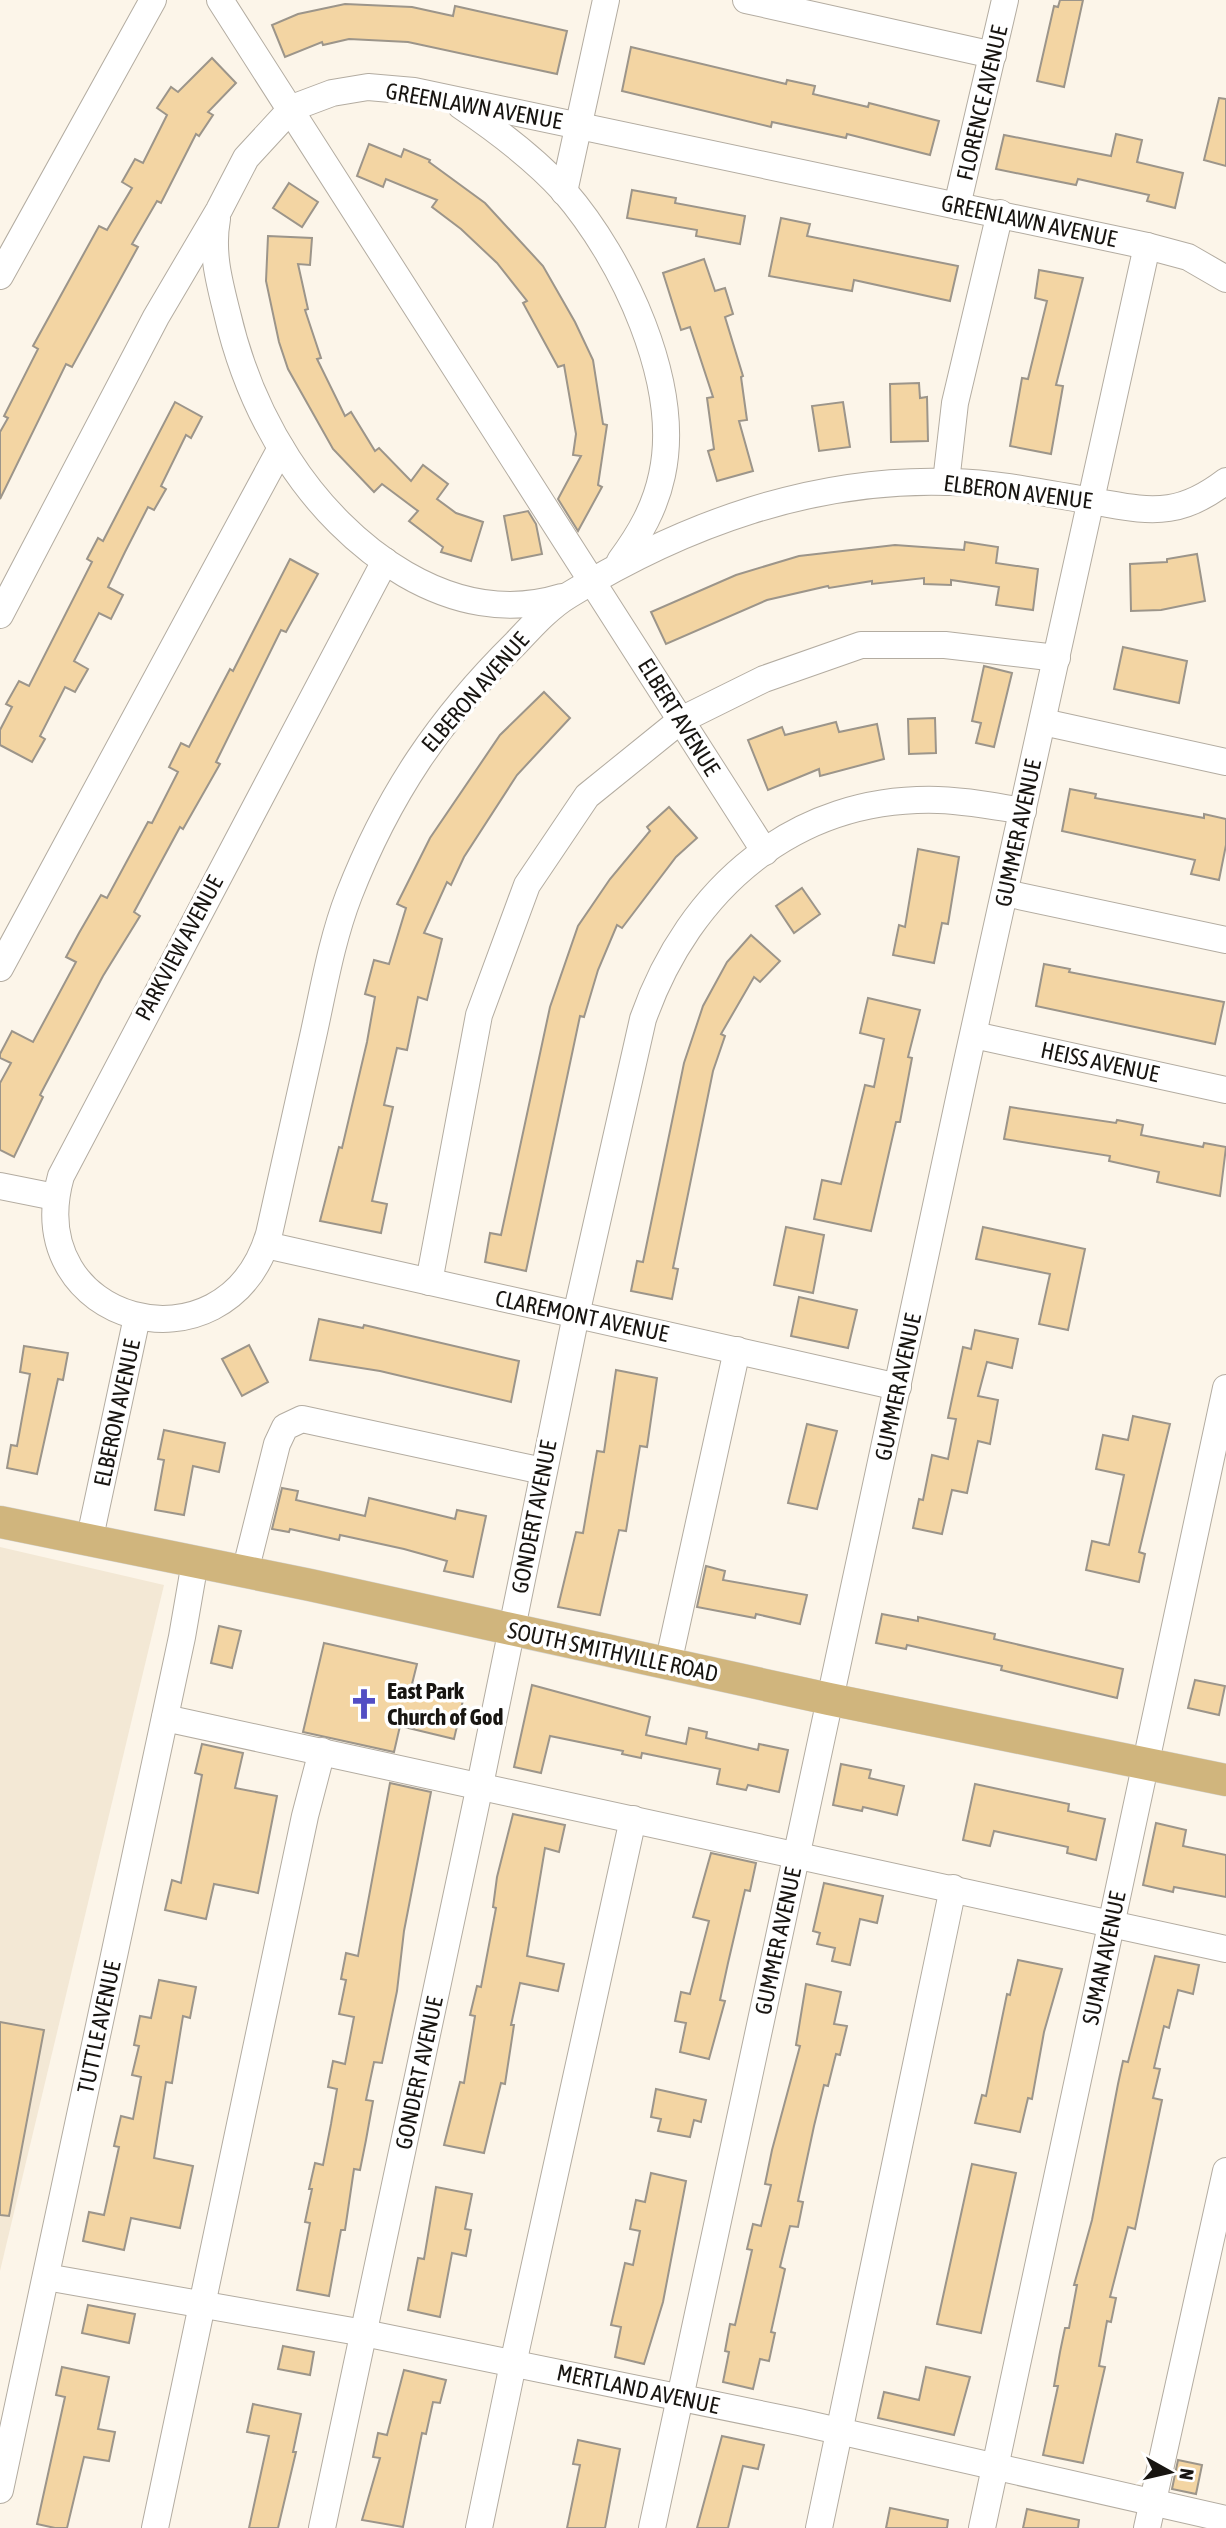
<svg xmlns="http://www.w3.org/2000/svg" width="1226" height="2528" font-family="'Asap Condensed',sans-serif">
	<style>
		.built { fill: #f3e8d5 }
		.building { fill: #f3d5a3; stroke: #9c958a; stroke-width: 2 }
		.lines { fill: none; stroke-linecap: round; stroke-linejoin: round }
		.minor-casing { stroke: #b3aca1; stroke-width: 28 }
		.major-casing { stroke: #d5d5d4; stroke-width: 33 }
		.minor { stroke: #fff; stroke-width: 26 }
		.major { stroke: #d0b57d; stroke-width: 32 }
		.labels { text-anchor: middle; stroke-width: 7; stroke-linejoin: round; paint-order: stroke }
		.street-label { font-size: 23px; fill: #181511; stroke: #fff }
		.poi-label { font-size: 23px; font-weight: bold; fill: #181511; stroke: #fff; text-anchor: start }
	</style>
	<rect width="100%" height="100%" fill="#fcf5e9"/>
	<polygon class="built" points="0,1547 164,1585 0,2271"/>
	<g class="building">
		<polygon points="1060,0 1083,0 1064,87 1037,81 1054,6 1058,7"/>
		<polygon points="345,4 412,7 453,16 455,6 567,31 557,74 408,42 349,39 323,45 322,42 285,57 272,25 298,14"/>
		<polygon points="631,47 786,84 787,80 815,86 813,94 868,107 869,103 939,121 930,155 847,134 846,138 772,122 771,127 622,91"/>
		<polygon points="212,58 236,83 208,112 213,115 199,136 196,134 161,203 157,201 132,244 138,247 72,367 66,364 0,499 0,432 8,418 4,416 38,349 33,346 99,226 107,230 132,188 122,182 135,159 143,163 167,115 157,108 171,87 178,92"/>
		<polygon points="1219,98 1226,99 1226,166 1204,160"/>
		<polygon points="1116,134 1142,140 1137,162 1183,173 1175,208 1147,201 1149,195 1078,179 1076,185 996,169 1004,135 1111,156"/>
		<polygon points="369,144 401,157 404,149 430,160 429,162 485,203 543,266 575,322 593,360 603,424 607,425 598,485 602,487 578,531 558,499 581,456 573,455 576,434 564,365 558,367 523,303 527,301 497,263 461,229 432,207 437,200 386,179 383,187 357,176"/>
		<polygon points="289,183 318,202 302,227 273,208"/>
		<polygon points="632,190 676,198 675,203 745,216 740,244 696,236 697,230 627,218"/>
		<polygon points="781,218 810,224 807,236 958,266 950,301 854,280 852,291 769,276"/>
		<polygon points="268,236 312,238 310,265 298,264 308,309 305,310 321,358 317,359 345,416 351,412 375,451 379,448 411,481 423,465 448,484 437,499 456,513 483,522 471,561 441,552 443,547 409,521 418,511 382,484 374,492 333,449 288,369 279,342 266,281"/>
		<polygon points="704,259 715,291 725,288 733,314 725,317 743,376 741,377 747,420 739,421 753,471 717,481 708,451 714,449 707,398 713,397 690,327 681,330 663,273"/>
		<polygon points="1039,270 1083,278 1056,385 1063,386 1051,454 1010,446 1022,378 1028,379 1047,301 1035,298"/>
		<polygon points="919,383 920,398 927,397 928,441 891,442 890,384"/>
		<polygon points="175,402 202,417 191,438 186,435 161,486 166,489 154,510 148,507 125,552 108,587 123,595 111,619 99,613 74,661 88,669 75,692 65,687 40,736 45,739 32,762 0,745 0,730 12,707 6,704 19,681 29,686 92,562 87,559 98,538 103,541"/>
		<polygon points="843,402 850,447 819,451 812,406"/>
		<polygon points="528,511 536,524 542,554 512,560 504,516"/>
		<polygon points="965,542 998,547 996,563 1038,569 1033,610 996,605 999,587 951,580 951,585 924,584 924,578 872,584 872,581 829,588 828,586 767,600 666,644 651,612 736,575 799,556 895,545 964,550"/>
		<polygon points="1197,554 1205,601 1161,610 1131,611 1130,564 1167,562 1167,559"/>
		<polygon points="290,559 318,574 286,632 281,630 216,762 220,764 183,829 180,827 134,912 140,916 103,976 40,1095 43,1097 14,1157 0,1150 0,1083 11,1063 0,1058 0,1054 12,1031 33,1042 76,962 66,957 79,933 101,895 107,898 148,822 152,823 178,772 169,767 181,743 189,747 230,669 233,671"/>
		<polygon points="1123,647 1187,661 1179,703 1114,689"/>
		<polygon points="984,666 1012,673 994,747 976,743 981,723 972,721"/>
		<polygon points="544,692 570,718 517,775 464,857 451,885 447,882 424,933 442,939 427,1000 418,997 407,1050 397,1048 384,1105 393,1107 372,1201 387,1204 381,1233 320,1221 339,1147 342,1148 367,1042 375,997 365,994 374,960 389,964 406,908 397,904 430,838 500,735"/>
		<polygon points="935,718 936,753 909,754 908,719"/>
		<polygon points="836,722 839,732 877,724 884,759 820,776 819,769 768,790 748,740 782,727 785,735"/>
		<polygon points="1070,789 1096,794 1095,798 1204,818 1204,814 1226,819 1226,845 1219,880 1191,874 1195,860 1062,831"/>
		<polygon points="669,807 697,838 676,857 622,928 617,925 598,970 584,1017 580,1016 526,1271 485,1262 490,1233 501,1235 550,1007 578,926 610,879 650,831 647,827"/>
		<polygon points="918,849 959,857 948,924 942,923 934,963 893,955 899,925 905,927"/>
		<polygon points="802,888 820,914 794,933 776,906"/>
		<polygon points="751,935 780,961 760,982 754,977 721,1034 725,1036 713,1071 673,1268 678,1269 672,1299 631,1291 637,1261 643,1262 684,1063 703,1006 727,962"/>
		<polygon points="1044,964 1070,969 1069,972 1224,1002 1215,1044 1036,1006"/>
		<polygon points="868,998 920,1010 908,1057 912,1058 900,1122 896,1122 871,1231 814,1219 822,1180 841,1184 865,1085 874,1087 884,1039 860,1033"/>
		<polygon points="1010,1107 1116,1123 1117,1120 1143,1125 1141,1135 1203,1147 1204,1143 1226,1147 1220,1196 1157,1182 1159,1172 1109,1161 1110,1156 1004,1139"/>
		<polygon points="786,1227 824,1235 813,1293 774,1285"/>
		<polygon points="983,1227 1085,1249 1068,1330 1039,1324 1050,1274 976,1259"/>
		<polygon points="799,1297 857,1310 848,1348 791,1336"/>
		<polygon points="319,1319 363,1328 364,1325 519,1361 511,1402 380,1371 310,1360"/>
		<polygon points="975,1330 1018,1339 1012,1368 987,1362 978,1396 998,1400 990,1444 978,1441 967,1493 952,1490 942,1534 913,1528 919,1499 923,1500 932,1455 948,1459 956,1419 948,1418 963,1347 971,1349"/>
		<polygon points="249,1345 268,1382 242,1396 222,1359"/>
		<polygon points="24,1346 68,1353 63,1380 58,1379 37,1474 7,1468 11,1445 17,1446 30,1374 20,1372"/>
		<polygon points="616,1370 657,1378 647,1447 640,1446 626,1531 619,1530 600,1615 558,1607 576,1532 583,1533 597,1451 604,1452"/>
		<polygon points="1133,1416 1170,1424 1139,1552 1145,1554 1139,1582 1086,1570 1092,1541 1109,1545 1124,1475 1096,1469 1103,1435 1128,1440"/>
		<polygon points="807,1424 837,1431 817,1509 788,1503"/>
		<polygon points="164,1430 225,1443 219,1472 193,1466 184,1515 155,1510 164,1460 158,1459"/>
		<polygon points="282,1488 298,1491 296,1500 365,1516 369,1498 455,1519 457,1510 486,1516 473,1577 444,1571 447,1561 404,1549 340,1535 339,1540 290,1529 289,1532 272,1529"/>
		<polygon points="706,1566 725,1571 723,1580 807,1595 800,1624 756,1614 755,1618 697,1607"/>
		<polygon points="882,1614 918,1621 918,1617 995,1634 994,1639 1123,1669 1117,1698 1001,1670 1002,1666 907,1645 906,1649 876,1643"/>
		<polygon points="219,1626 241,1631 232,1668 211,1663"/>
		<polygon points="324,1643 417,1664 412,1684 464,1696 454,1739 400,1726 394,1752 303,1732"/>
		<polygon points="1195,1680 1225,1686 1219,1715 1188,1708"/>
		<polygon points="532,1685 650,1717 646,1735 686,1744 689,1728 707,1732 706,1738 758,1750 759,1744 788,1750 779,1792 748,1785 746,1790 717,1784 720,1769 642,1753 641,1758 622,1754 623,1751 550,1736 541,1773 514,1767"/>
		<polygon points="202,1744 243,1753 235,1788 277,1796 258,1893 214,1884 206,1919 165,1910 172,1880 181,1883 202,1775 195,1773"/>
		<polygon points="841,1764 871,1770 869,1778 904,1786 897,1815 863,1807 862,1811 833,1805"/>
		<polygon points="390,1783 431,1792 404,1931 397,1991 382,2063 374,2062 366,2100 373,2101 366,2140 360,2170 354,2169 345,2230 341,2230 329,2296 297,2290 310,2223 305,2222 312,2189 309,2189 315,2163 323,2165 331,2124 337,2089 328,2087 333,2061 345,2064 354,2017 339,2014 346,1980 341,1979 346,1953 358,1956"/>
		<polygon points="975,1784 1069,1804 1068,1811 1105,1819 1096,1860 1067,1853 1068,1847 994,1831 990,1846 963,1840"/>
		<polygon points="513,1814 565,1825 559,1852 545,1848 527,1956 564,1964 558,1991 520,1983 511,2025 514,2025 505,2084 501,2083 484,2153 444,2145 460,2082 464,2083 475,2016 470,2015 477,1986 481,1987 496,1908 493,1907 497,1877"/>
		<polygon points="1156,1823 1186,1830 1183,1846 1226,1855 1226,1897 1174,1887 1173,1892 1143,1885"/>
		<polygon points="711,1853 756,1863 750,1891 745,1890 728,1963 720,2000 725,2001 709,2059 680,2052 686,2023 675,2021 681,1992 690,1994 709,1921 693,1917"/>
		<polygon points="824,1883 883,1896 877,1923 860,1919 850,1965 832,1961 835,1948 817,1944 820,1933 813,1931"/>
		<polygon points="1155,1956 1199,1965 1193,1994 1178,1990 1169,2028 1164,2026 1154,2068 1160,2069 1153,2098 1162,2100 1135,2229 1128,2227 1110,2297 1116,2298 1111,2322 1107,2321 1099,2366 1105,2367 1083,2463 1043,2455 1058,2386 1054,2386 1060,2352 1065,2328 1069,2328 1077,2285 1074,2285 1092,2220 1118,2084 1123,2061 1128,2062"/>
		<polygon points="1018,1960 1062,1969 1044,2032 1032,2099 1028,2098 1020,2132 975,2123 982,2095 986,2096 1007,1994 1010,1995"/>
		<polygon points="159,1980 196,1987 190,2018 183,2016 172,2083 166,2082 154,2158 193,2166 180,2228 131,2218 124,2250 83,2241 89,2212 104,2215 119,2147 114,2146 121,2116 133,2119 141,2077 132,2075 139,2046 134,2045 140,2016 151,2018"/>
		<polygon points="806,1984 841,1992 834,2024 847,2026 840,2055 836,2054 828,2086 824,2085 814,2126 798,2201 803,2202 798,2227 790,2226 780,2267 785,2269 771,2332 775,2333 769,2361 760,2359 753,2389 723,2382 729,2352 725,2351 730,2324 735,2325 752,2250 747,2249 753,2224 761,2226 771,2185 765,2184 772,2150 800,2046 796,2045"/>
		<polygon points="0,2022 44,2030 9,2216 0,2215"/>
		<polygon points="656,2089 706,2100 701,2122 694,2120 690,2137 658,2131 661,2119 651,2117"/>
		<polygon points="972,2164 1016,2173 981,2333 937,2324"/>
		<polygon points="651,2173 686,2181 663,2302 644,2364 615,2357 621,2327 611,2325 625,2263 633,2265 640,2231 630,2229 636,2200 645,2202"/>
		<polygon points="436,2187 472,2194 465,2229 471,2230 466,2256 452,2253 440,2317 408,2310 418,2258 424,2259"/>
		<polygon points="88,2305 135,2314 129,2343 82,2333"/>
		<polygon points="283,2346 314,2352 310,2375 278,2369"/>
		<polygon points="62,2367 109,2377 98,2429 115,2432 109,2461 84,2457 67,2528 55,2528 37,2524 65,2397 56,2395"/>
		<polygon points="926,2367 970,2377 954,2435 878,2418 884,2392 919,2400"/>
		<polygon points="404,2370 446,2380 440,2403 433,2402 426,2434 422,2433 403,2527 362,2520 380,2458 373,2457 378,2433 387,2435"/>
		<polygon points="253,2404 301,2414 293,2452 296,2452 278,2528 249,2528 269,2436 247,2432"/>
		<polygon points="722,2436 764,2445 758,2469 743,2466 728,2528 697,2528"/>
		<polygon points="578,2440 620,2449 605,2528 567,2528 580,2465 573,2464"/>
		<polygon points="1178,2460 1202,2465 1196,2494 1172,2489"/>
		<polygon points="890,2508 948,2520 947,2528 886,2528"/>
		<polygon points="1027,2509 1079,2520 1078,2528 1023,2528"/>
	</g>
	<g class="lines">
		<defs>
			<g id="minor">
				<polyline points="220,0 765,852"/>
				<polyline points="746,0 993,55"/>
				<path d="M461,106C498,131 534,158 564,191C623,259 682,383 662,475C655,508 640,534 620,561"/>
				<polyline points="564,192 606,0"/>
				<polyline points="957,206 1005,0"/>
				<path d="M217,219C211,252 219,281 227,313C239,365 259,414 288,459C345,548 452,631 562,597"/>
				<polyline points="0,276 153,0"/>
				<polyline points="946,482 955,403 1000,213"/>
				<path d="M385,561L61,1176C19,1324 226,1379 269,1234C284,1167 299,1099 314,1032C324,986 332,939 349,895C388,795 440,718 516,643C532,626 549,607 569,595C683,525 814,477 951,482C998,483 1045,493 1091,501C1117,505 1143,512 1169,508C1190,505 1209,494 1226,481"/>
				<polyline points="0,615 156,317 219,210 246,158 292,108 332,93 368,87 414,91 1147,246 1188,257 1226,279"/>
				<polyline points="1043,722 1226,762"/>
				<polyline points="1005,893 1226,940"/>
				<polyline points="0,968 281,448"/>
				<polyline points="974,1035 1226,1090"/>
				<polyline points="0,1186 55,1197"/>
				<polyline points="266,1245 898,1387"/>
				<polyline points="429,1282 479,1015 527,885 587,796 681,720 764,679 861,645 945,645 1057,658"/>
				<polyline points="89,1542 137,1317"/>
				<polyline points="245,1572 277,1444 285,1427 302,1419 543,1471"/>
				<polyline points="668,1664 737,1350"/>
				<polyline points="165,1718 1226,1949"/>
				<polyline points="46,2277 364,2333 799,2422 1226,2519"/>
				<polyline points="0,2490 182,1637 195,1562"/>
				<polyline points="155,2528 305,1816 322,1751"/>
				<path d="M322,2528L480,1785L576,1315L643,1019C689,888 795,796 938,800C967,801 995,806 1023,811"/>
				<polyline points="479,2528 513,2364 633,1819"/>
				<polyline points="652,2528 966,1066 1147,246"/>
				<polyline points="819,2528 953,1888"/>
				<polyline points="982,2528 1226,1388"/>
				<polyline points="1147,2528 1226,2171"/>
			</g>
			<polyline id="major" points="0,1522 310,1585 829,1699 1226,1780"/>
		</defs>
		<use href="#minor" class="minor-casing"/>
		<use href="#major" class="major-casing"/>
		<use href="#minor" class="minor"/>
		<use href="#major" class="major"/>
	</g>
	<defs>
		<symbol id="church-bare" viewBox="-9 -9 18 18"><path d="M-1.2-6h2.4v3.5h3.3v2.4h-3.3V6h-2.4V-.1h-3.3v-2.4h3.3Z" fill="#524dc4" stroke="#fff" stroke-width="2.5" paint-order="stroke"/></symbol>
	</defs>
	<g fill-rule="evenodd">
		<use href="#church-bare" x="342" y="1682" width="44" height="44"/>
	</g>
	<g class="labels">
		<g class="street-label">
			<text transform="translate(982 103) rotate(-77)" y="8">FLORENCE AVENUE</text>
			<text transform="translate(474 106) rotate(10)" y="8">GREENLAWN AVENUE</text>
			<text transform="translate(1029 221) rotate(12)" y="8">GREENLAWN AVENUE</text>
			<text transform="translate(1018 492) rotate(7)" y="8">ELBERON AVENUE</text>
			<text transform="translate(475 692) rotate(-49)" y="8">ELBERON AVENUE</text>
			<text transform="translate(679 717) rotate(58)" y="8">ELBERT AVENUE</text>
			<text transform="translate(1018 833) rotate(-78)" y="8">GUMMER AVENUE</text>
			<text transform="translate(179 948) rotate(-62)" y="8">PARKVIEW AVENUE</text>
			<text transform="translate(1100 1062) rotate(12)" y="8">HEISS AVENUE</text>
			<text transform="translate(582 1316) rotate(12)" y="8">CLAREMONT AVENUE</text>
			<text transform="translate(898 1387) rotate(-78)" y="8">GUMMER AVENUE</text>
			<text transform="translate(117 1413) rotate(-78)" y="8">ELBERON AVENUE</text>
			<text transform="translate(534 1517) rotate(-79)" y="8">GONDERT AVENUE</text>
			<text transform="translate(613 1652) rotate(12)" y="8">SOUTH SMITHVILLE ROAD</text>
			<text transform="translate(778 1941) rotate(-78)" y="8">GUMMER AVENUE</text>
			<text transform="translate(1104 1958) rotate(-78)" y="8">SUMAN AVENUE</text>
			<text transform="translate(99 2027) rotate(-78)" y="8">TUTTLE AVENUE</text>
			<text transform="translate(419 2073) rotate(-78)" y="8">GONDERT AVENUE</text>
			<text transform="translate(638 2389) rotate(12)" y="8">MERTLAND AVENUE</text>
		</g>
		<g class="poi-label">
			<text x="387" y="1699">East Park<tspan x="387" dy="26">Church of God</tspan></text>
		</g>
	</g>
	<g transform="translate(1170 2472) rotate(98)" stroke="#ffffff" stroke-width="5" paint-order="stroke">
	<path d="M0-5L12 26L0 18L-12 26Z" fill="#181511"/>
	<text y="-10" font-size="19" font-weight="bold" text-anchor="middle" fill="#181511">N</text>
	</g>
</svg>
